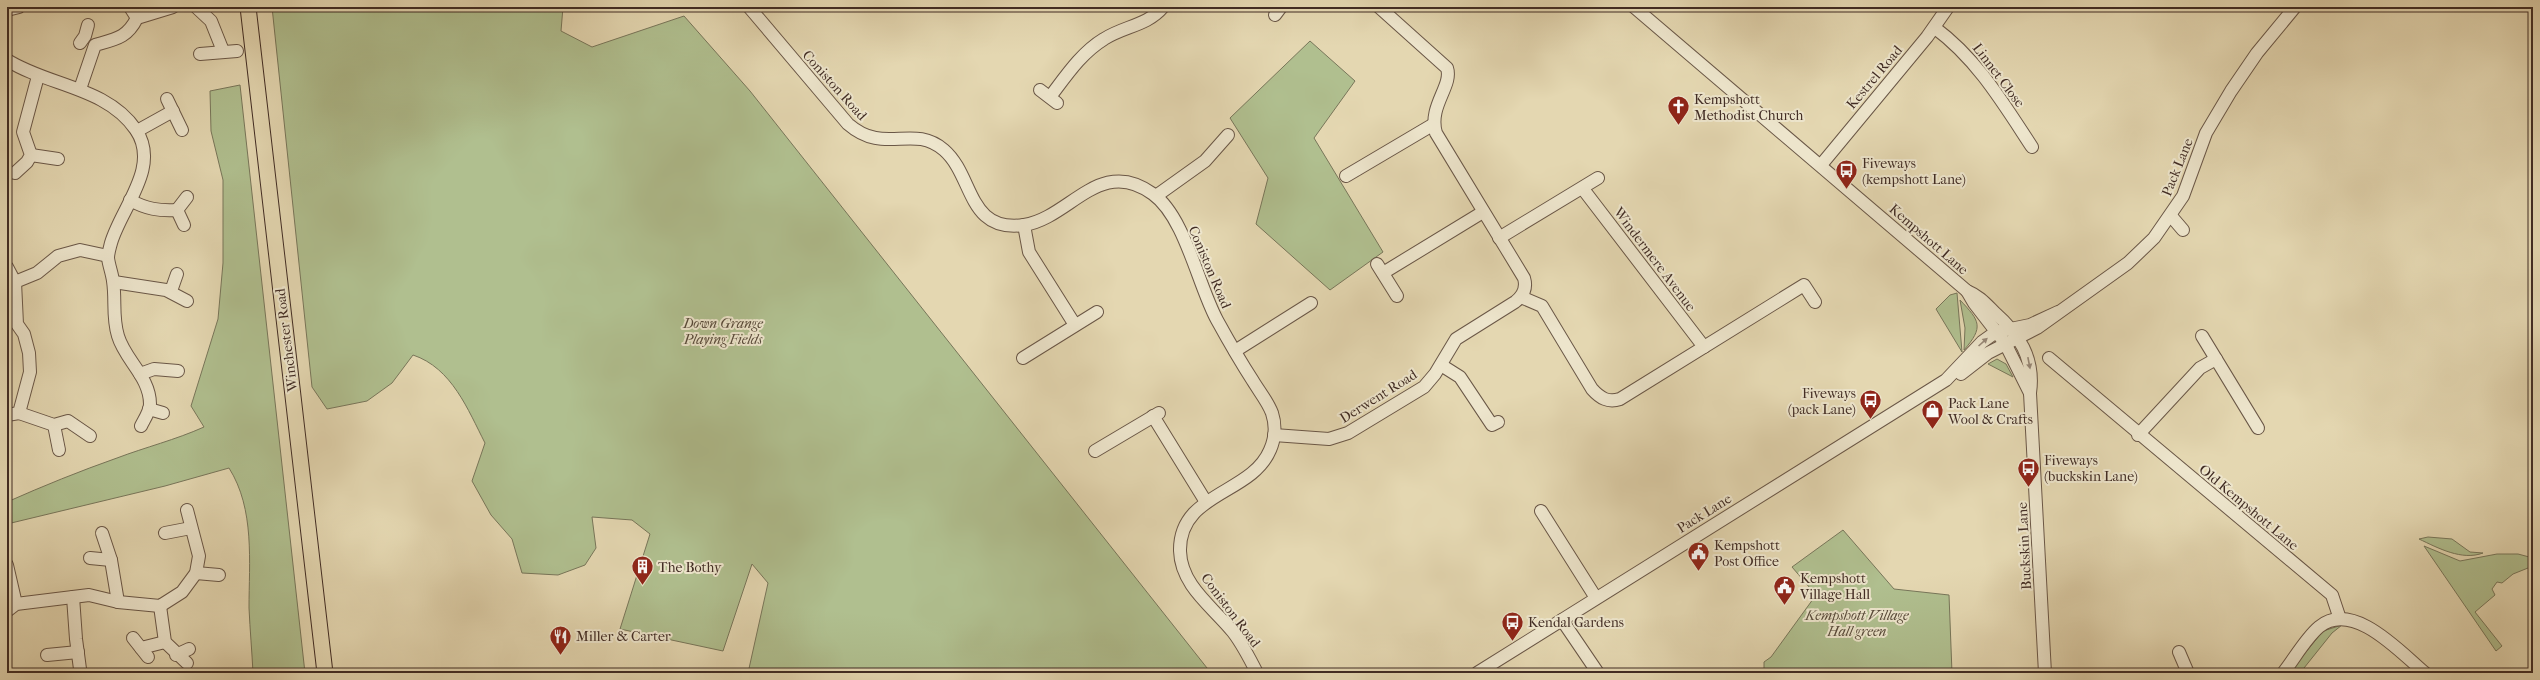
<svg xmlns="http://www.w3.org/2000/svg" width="2540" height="680" font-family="'IM FELL French Canon',serif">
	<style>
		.green { fill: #b0bf8f; stroke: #78765a }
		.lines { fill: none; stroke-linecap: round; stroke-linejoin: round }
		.minor-casing { stroke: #6a5747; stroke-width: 14 }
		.major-casing { stroke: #412c24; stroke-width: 17 }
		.minor { stroke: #ede5cc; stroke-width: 12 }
		.major { stroke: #e4d7b1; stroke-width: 15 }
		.oneway { fill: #978878 }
		.labels { text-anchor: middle; stroke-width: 4; stroke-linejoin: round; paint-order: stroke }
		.street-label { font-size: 14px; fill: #412c24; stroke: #ede5cc }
		.poi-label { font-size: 14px; fill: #412c24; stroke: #ede5cc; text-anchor: start }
		.park-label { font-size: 14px; font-style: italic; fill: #574939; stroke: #ede5cc }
	</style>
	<rect width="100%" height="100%" fill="#e4d7b1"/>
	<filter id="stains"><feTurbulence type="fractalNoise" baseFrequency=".005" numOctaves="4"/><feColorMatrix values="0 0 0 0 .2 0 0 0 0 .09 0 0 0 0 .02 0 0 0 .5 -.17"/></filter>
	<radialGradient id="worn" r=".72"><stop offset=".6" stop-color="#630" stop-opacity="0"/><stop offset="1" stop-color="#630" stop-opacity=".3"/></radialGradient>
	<g class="green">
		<path d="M272,7H563L561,31L592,47L684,16L750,91L1211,673H748L768,583L752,564L723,651L620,629L650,534L632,520L592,517L596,548L585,565L558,575L522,573L512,539L491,515L472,481L485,443C468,410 452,368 413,355L392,383L367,401L327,409L312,387Z"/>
		<polygon points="1310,41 1355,81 1314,138 1383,252 1330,290 1256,224 1268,178 1230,118"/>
		<path d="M240,85L305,673H253C252,652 250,630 249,608C249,562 255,509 229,468L165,486L7,524V502C43,486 80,471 117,458C146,447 175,440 204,427L191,406L218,319L223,263V180L211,131L210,91Z"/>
		<polygon points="1957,293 1962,352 1936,309 1950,295"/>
		<path d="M1960,300C1980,321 1984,327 1964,350L1965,328Z"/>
		<polygon points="1997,359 2006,364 2013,377 1988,364"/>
		<polygon points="1843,530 1894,589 1949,595 1952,673 1707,673 1759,672 1764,669 1764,662 1771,657 1816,595 1792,567"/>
		<path d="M2428,537L2452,539L2470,552L2483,553C2462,561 2438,548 2419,539Z"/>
		<polygon points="2424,546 2460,561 2497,554 2518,554 2533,558 2533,566 2513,574 2502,583 2497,582 2492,589 2495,595 2475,612 2502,646 2496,651"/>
		<polygon points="2342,625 2332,633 2300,673 2289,673 2323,631"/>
	</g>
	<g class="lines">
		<defs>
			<g id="minor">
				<polyline points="130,7 137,18"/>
				<polyline points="196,7 211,21 223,51"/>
				<path d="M749,7L848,124C885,156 912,123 944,150C974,176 967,233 1024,225C1070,218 1100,155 1153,194C1185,217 1198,285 1217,320C1228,340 1240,361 1253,381C1259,391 1268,402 1272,413C1276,425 1275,439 1270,450C1251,495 1179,492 1180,551C1181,586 1213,607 1233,632C1243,645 1250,659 1257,673"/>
				<path d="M1634,7L1967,291C1979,296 1985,303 1994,312C2019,334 2035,358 2030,393L2045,673"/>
				<polyline points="7,10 19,7"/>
				<polyline points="1275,15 1281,7"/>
				<path d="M1935,28C1977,59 2003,103 2032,147"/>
				<polyline points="80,43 85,36 88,25"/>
				<polyline points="200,54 237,51"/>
				<path d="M7,60C48,86 107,87 136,130C161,167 121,208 111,243C110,247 108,253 108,258C109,266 112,273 113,281C116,300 112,317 118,336C125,360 150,377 150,404C150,411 144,420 141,426"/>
				<path d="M80,89L95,45C116,39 127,38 137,18L173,7"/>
				<polyline points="1040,90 1057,103"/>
				<path d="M1050,97C1066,76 1081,53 1104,39C1124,26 1147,26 1163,7"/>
				<polyline points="167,99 182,130"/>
				<polyline points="137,131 173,111"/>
				<polyline points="31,155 58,159"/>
				<polyline points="1821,165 1927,37 1948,7"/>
				<polyline points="15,173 27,162 31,155 23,132 38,76"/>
				<polyline points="1346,176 1434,124"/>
				<polyline points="1583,189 1704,347"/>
				<polyline points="1156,196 1205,161 1228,135"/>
				<path d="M130,200C146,209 159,211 177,210"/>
				<polyline points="2171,216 2183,230"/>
				<polyline points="184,225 177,210 187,197"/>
				<polyline points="1024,225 1029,252 1075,325"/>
				<polyline points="1499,238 1598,178"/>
				<polyline points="1377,264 1397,296"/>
				<polyline points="7,267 15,282 17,324 24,334 29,353 30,372 19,413 7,415"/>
				<polyline points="1383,273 1483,212"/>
				<polyline points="15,282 37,273 58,256 80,250 108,256"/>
				<polyline points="114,282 166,290 187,301"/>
				<polyline points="171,291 177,274"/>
				<polyline points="1967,291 1974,303 2005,343 2030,393"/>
				<path d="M1521,297L1542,306L1592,389C1600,398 1608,403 1620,399L1804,285L1815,302"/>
				<polyline points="2202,336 2258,428"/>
				<polyline points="1235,351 1311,303"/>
				<polyline points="1023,358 1097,312"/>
				<polyline points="2049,358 2332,595 2340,619"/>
				<polyline points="1441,365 1460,377 1492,425 1498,422"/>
				<polyline points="140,374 154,369 178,371"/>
				<polyline points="1961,374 1988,353 2037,328 2128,263 2154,238 2183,196 2206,133 2231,91 2257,53 2295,7"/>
				<polyline points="149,409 163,413"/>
				<polyline points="19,413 54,425 68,421 90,436"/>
				<polyline points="1153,416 1206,502"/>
				<polyline points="54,425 59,450"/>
				<path d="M1274,435L1329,439L1348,433L1424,387L1435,374L1456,339L1515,302C1523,296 1527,288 1524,278L1436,133C1428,106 1453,86 1447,68L1379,7"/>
				<polyline points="2138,435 2200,368 2216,359"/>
				<polyline points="1095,451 1159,413"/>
				<polyline points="1541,511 1596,598"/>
				<polyline points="102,533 111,560 118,602"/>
				<polyline points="165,533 191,528"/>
				<polyline points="90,558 111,560"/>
				<polyline points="7,565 16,604"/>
				<polyline points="196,573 219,575"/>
				<polyline points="73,597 76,639 80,669"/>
				<polyline points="160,606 165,642 187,663"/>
				<polyline points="7,611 16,604 89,595 118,602 160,606 182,592 196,573 199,556 187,510"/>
				<polyline points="1562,620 1598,673"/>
				<polyline points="133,638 148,657"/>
				<polyline points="141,648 165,642"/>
				<polyline points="2179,652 2188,673"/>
				<polyline points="47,655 78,652"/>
				<polyline points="176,655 189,649"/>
				<polyline points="1477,673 1946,380 1982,342 1996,332 2030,325 2058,312"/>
				<path d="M2283,673C2295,658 2305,639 2319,627C2353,599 2401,653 2425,673"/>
			</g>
			<polyline id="major" points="248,7 325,673"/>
		</defs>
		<use href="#minor" class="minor-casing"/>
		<use href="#major" class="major-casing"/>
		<use href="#minor" class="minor"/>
		<use href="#major" class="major"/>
	</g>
	<defs><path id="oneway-solid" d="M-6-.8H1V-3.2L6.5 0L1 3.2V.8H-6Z"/></defs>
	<g class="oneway">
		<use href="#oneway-solid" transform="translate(1983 342) rotate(-42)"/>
		<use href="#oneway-solid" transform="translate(2029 363) rotate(79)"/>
	</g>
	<defs>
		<symbol id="church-pin" viewBox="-11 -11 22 30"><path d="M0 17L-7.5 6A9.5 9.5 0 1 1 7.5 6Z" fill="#8f2418" stroke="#ede5cc"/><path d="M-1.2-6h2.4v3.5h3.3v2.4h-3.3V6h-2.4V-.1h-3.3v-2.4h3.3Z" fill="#fff"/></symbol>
		<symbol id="bus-pin" viewBox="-11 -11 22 30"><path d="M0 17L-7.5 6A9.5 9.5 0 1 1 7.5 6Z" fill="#8f2418" stroke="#ede5cc"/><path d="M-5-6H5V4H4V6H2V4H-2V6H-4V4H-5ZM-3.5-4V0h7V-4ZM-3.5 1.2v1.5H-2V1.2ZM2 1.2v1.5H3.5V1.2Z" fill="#fff"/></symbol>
		<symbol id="shop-pin" viewBox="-11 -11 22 30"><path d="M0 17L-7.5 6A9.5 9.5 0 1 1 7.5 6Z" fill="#8f2418" stroke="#ede5cc"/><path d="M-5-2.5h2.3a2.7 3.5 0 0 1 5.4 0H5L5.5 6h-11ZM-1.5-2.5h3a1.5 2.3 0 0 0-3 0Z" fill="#fff"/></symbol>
		<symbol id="civic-pin" viewBox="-11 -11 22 30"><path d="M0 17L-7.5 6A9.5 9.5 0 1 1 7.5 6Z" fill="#8f2418" stroke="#ede5cc"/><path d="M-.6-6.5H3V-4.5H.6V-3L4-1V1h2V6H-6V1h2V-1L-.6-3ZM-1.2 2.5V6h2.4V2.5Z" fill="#fff"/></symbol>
		<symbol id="building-pin" viewBox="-11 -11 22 30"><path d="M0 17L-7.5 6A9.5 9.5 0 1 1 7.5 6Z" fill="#8f2418" stroke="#ede5cc"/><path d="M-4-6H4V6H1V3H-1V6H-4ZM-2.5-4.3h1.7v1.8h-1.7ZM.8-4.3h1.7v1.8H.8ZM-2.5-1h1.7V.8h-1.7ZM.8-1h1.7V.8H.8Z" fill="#fff"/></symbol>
		<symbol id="restaurant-pin" viewBox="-11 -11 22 30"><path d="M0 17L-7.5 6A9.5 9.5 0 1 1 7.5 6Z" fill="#8f2418" stroke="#ede5cc"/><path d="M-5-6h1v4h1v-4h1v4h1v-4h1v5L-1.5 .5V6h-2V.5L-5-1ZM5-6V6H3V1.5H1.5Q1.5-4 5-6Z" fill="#fff"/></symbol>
	</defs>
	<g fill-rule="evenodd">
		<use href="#church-pin" x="1666" y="94" width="25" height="34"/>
		<use href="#bus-pin" x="1834" y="158" width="25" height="34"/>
		<use href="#bus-pin" x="1858" y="388" width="25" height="34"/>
		<use href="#shop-pin" x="1920" y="398" width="25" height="34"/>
		<use href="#bus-pin" x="2016" y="456" width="25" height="34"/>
		<use href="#civic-pin" x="1686" y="540" width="25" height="34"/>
		<use href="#building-pin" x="630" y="554" width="25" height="34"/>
		<use href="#civic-pin" x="1772" y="574" width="25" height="34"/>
		<use href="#bus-pin" x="1500" y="610" width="25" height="34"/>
		<use href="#restaurant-pin" x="548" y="624" width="25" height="34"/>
	</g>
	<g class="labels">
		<g class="street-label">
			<text transform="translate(1999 75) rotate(53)" y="5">Linnet Close</text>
			<text transform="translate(1874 77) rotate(-50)" y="5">Kestrel Road</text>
			<text transform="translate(835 85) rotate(48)" y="5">Coniston Road</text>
			<text transform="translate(2177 167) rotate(-68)" y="5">Pack Lane</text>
			<text transform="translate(1929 239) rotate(41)" y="5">Kempshott Lane</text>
			<text transform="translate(1655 259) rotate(53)" y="5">Windermere Avenue</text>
			<text transform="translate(1210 267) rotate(67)" y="5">Coniston Road</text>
			<text transform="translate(286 340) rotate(-97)" y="5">Winchester Road</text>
			<text transform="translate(1378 396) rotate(-32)" y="5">Derwent Road</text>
			<text transform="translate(2249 507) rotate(40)" y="5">Old Kempshott Lane</text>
			<text transform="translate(1704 513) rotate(-32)" y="5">Pack Lane</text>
			<text transform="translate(2024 546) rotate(-93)" y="5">Buckskin Lane</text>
			<text transform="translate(1231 610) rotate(53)" y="5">Coniston Road</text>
		</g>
		<g class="poi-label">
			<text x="1694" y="104">Kempshott<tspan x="1694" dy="16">Methodist Church</tspan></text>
			<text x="1862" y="168">Fiveways<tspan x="1862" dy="16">(kempshott Lane)</tspan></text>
			<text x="1856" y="398" text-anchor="end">Fiveways<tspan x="1856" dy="16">(pack Lane)</tspan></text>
			<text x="1948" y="408">Pack Lane<tspan x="1948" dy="16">Wool &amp; Crafts</tspan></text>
			<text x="2044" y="465">Fiveways<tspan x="2044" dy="16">(buckskin Lane)</tspan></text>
			<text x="1714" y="550">Kempshott<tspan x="1714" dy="16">Post Office</tspan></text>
			<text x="658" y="572">The Bothy</text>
			<text x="1800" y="583">Kempshott<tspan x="1800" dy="16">Village Hall</tspan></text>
			<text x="1528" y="627">Kendal Gardens</text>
			<text x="576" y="641">Miller &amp; Carter</text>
		</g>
		<g class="park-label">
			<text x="723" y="328">Down Grange<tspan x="723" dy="16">Playing Fields</tspan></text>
			<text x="1857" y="620">Kempshott Village<tspan x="1857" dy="16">Hall green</tspan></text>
		</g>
	</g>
	<rect width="2540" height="680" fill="none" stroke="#e4d7b1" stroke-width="24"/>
	<rect x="8" y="8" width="2524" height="664" fill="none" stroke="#412c24" stroke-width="2"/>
	<rect x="12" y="12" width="2516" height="656" fill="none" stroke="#412c24"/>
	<rect width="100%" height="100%" filter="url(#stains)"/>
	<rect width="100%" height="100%" fill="url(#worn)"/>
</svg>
